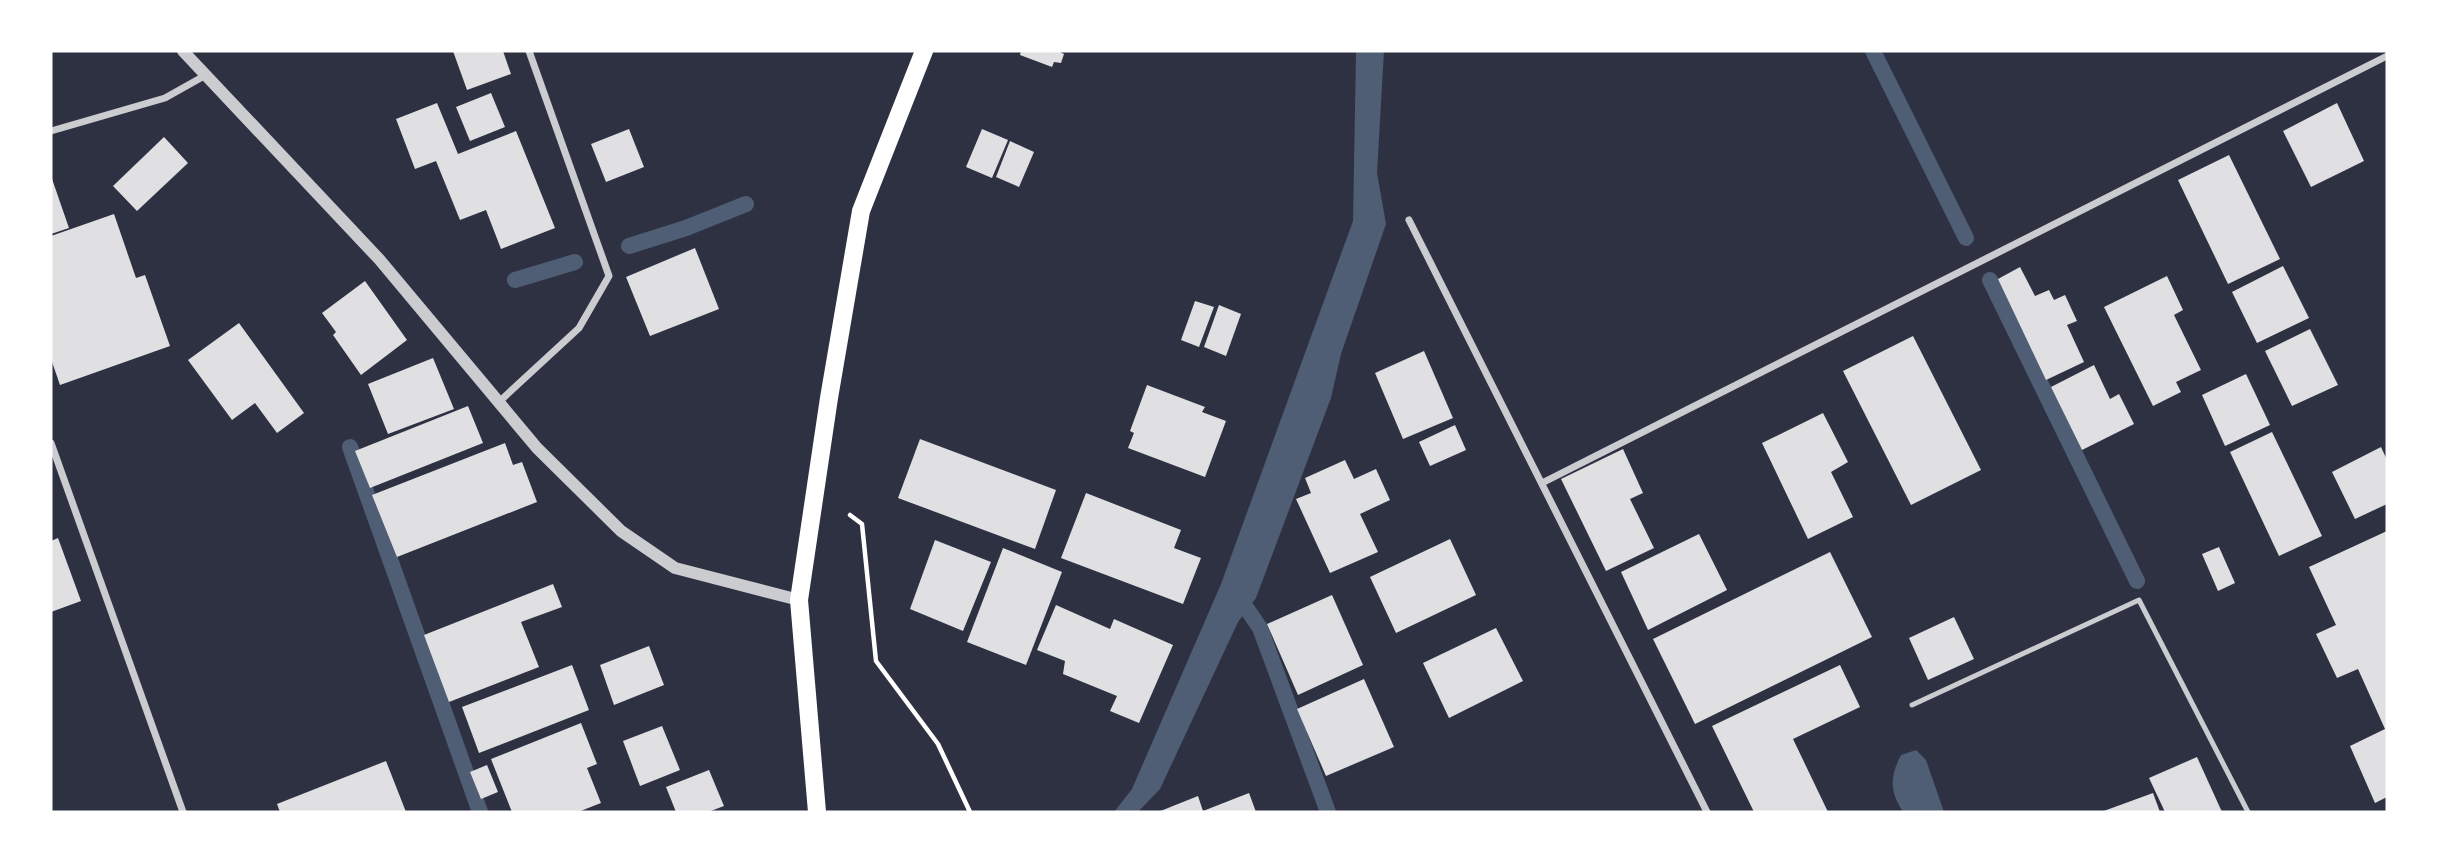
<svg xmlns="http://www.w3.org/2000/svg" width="2438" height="863" font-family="Spectral,serif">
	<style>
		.water { fill: #4f5d75 }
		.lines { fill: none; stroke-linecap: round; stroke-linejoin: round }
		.stream { stroke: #4f5d75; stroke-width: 16 }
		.building { fill: #e0e0e3 }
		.path { stroke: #fff; stroke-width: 4.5 }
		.service { stroke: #caccd0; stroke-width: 5 }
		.minor { stroke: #caccd0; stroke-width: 7 }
		.tertiary { stroke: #caccd0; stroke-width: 12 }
		.primary { stroke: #fff; stroke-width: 18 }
	</style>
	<rect width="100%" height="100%" fill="#2d3142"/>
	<g class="water">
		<polygon points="1356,51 1384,51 1377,173 1386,224 1341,354 1331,398 1256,598 1238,622 1160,789 1138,812 1114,812 1132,789 1221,584 1353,221"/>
		<path d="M1916,750L1926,760L1944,812H1903C1889,790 1890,777 1901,755Z"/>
	</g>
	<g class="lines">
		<g class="stream">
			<polyline points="1873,51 1966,238"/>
			<polyline points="629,246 686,228 746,204"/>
			<polyline points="515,280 575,262"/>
			<polyline points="1990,280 2137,581"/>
			<polyline points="350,447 480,812"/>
			<polyline points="1236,593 1260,628 1328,812"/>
		</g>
	</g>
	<g class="building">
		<polygon points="453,51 503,51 511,74 467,90"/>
		<polygon points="1021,51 1058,51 1064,54 1061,63 1054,62 1052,67 1020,55"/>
		<polygon points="491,93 505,127 470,141 456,107"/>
		<polygon points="437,103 458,154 516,131 555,228 501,249 486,210 460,220 436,161 415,169 396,119"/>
		<polygon points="2337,103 2364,161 2311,187 2283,131"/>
		<polygon points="629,129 644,167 606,182 591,144"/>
		<polygon points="982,129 1008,140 992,178 966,167"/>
		<polygon points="164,137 188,163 137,211 113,186"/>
		<polygon points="1010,141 1034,152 1019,187 996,177"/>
		<polygon points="2229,155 2280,259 2228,284 2178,180"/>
		<polygon points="51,176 69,228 51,234"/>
		<polygon points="114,214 136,278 145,275 170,346 60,385 51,359 51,236"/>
		<polygon points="695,248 719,309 650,336 626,277"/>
		<polygon points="2283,266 2309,318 2257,343 2232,292"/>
		<polygon points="2020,267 2035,296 2049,290 2054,300 2065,295 2077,321 2067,325 2084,362 2046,380 1998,279"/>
		<polygon points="2167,276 2183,310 2174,315 2201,370 2176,382 2181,392 2153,406 2104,307"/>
		<polygon points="365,281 407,340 361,375 333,335 336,332 322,313"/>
		<polygon points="1195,301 1214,307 1199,347 1181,340"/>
		<polygon points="1219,305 1241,314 1226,356 1204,347"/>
		<polygon points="239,323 304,413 277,433 255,403 232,420 188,360"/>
		<polygon points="2310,329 2338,385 2292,406 2265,351"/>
		<polygon points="1913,336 1981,470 1911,505 1843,371"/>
		<polygon points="1424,351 1453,418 1403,439 1375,373"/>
		<polygon points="433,358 454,409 388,434 368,384"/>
		<polygon points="2094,365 2110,399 2119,394 2134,424 2082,450 2051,387"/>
		<polygon points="2246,374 2270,425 2225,446 2202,395"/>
		<polygon points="1147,385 1205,407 1202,412 1226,421 1205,477 1128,448 1134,433 1130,431"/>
		<polygon points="468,406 483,443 370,488 355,451"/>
		<polygon points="1823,413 1848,462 1831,472 1853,517 1808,539 1762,443"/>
		<polygon points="1455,425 1466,450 1430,466 1419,442"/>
		<polygon points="2272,432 2322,536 2279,556 2230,452"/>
		<polygon points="920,439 1056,490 1035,549 898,498"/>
		<polygon points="505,443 513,465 522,462 537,502 397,557 372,495"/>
		<polygon points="2381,447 2387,460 2387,504 2355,519 2332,472"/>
		<polygon points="1623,449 1643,493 1630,499 1654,548 1606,571 1561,479"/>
		<polygon points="1345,460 1354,479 1376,469 1390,500 1360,514 1378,552 1330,573 1296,499 1311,493 1305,478"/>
		<polygon points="1086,493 1181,530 1174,548 1201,558 1183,604 1061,558"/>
		<polygon points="2387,531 2387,797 2375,803 2350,746 2385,729 2358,669 2337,678 2316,634 2336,625 2309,567"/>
		<polygon points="1699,534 1727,590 1648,630 1621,572"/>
		<polygon points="58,538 81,601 51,612 51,541"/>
		<polygon points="1450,539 1476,595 1396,633 1370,577"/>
		<polygon points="935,540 991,562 963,631 910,609"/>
		<polygon points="2219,547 2235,583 2218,591 2202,554"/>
		<polygon points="1003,548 1062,572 1026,665 967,642"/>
		<polygon points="1830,552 1872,637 1695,724 1653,639"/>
		<polygon points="553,584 562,607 521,622 539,667 449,702 424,635"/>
		<polygon points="1332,595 1363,665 1298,695 1267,624"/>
		<polygon points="1056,605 1110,629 1114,619 1173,645 1139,723 1110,711 1117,696 1063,674 1065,661 1037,650"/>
		<polygon points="1954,617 1974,659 1928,680 1909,638"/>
		<polygon points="1496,628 1523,681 1449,718 1423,663"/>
		<polygon points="649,646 664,685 614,705 600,665"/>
		<polygon points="572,665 589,710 479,753 462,707"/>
		<polygon points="1840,665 1860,707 1793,739 1828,812 1754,812 1712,726"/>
		<polygon points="1364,679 1394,747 1326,776 1297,709"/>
		<polygon points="581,723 597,764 587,768 601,803 578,812 512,812 491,759"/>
		<polygon points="662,726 680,770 640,786 623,741"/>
		<polygon points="2197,757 2222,812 2165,812 2149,778"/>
		<polygon points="386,761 406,812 280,812 277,804"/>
		<polygon points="487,765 498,792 481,799 470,772"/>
		<polygon points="709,770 724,806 708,812 676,812 666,787"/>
		<polygon points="1249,793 1256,812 1158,812 1198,796 1203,811"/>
		<polygon points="2153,793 2160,812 2101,812"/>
	</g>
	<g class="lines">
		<polyline class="path" points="850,515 862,524 876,661 938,744 970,812"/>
		<polyline class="service" points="1912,705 2139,600 2248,812"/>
		<g class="minor">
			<polyline points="51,131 165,98 206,75"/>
			<polyline points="1409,220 1707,812"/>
			<polyline points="500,401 579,328 609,276 529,51"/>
			<polyline points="51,443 183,812"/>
			<polyline points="1542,483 2387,56"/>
		</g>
		<polyline class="tertiary" points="183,51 379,259 537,448 621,531 675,568 799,600"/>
		<polyline class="primary" points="817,812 799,600 829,398 861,211 924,51"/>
	</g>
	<rect width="2438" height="863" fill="none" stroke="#ffffff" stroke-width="105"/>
</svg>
